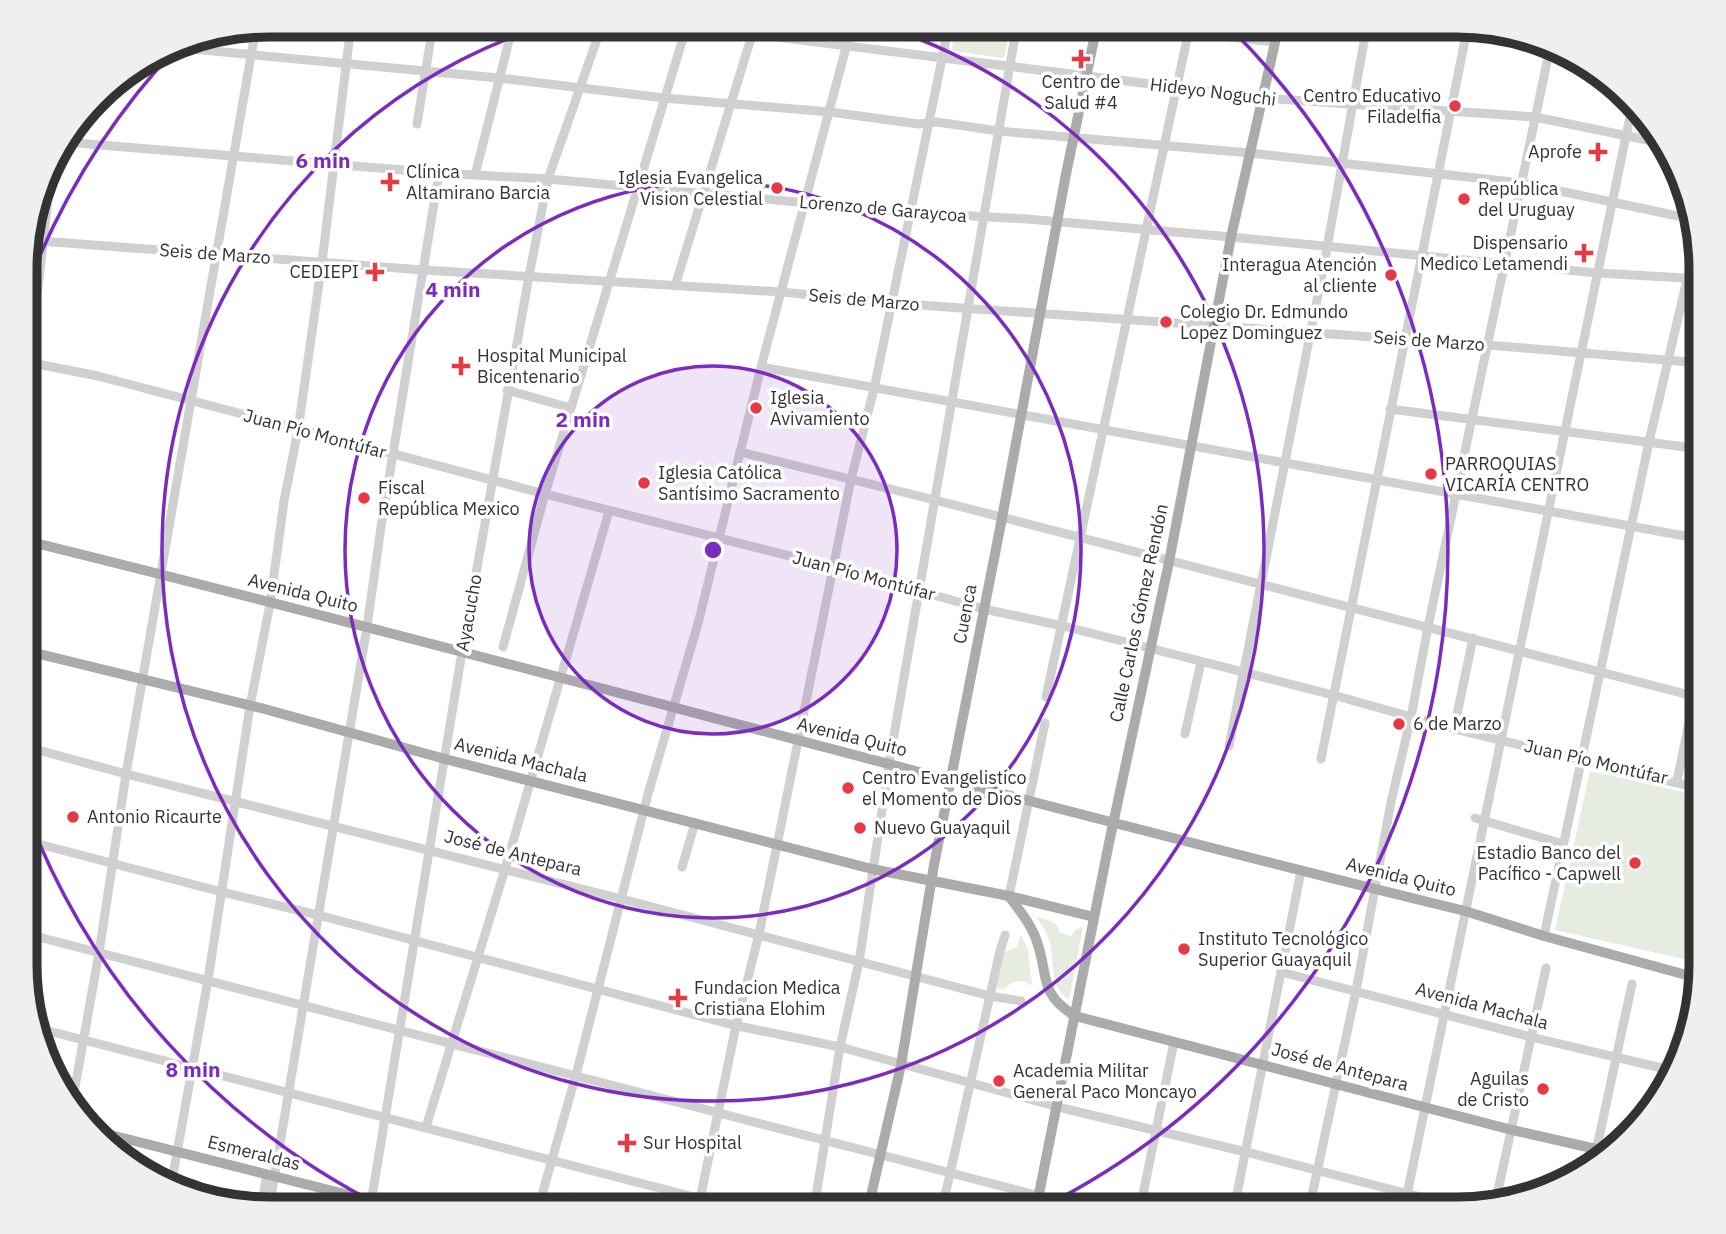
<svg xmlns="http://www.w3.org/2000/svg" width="1726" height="1234" font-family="'IBM Plex Sans',sans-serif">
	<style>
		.green { fill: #e6ecdf }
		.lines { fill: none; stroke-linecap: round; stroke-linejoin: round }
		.minor { stroke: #d0d0d0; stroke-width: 9 }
		.major { stroke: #ababab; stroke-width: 10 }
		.ring { fill: none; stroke: #7b2cbf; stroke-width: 3.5 }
		.poi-dot { fill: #e63946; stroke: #fff; stroke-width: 2.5 }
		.labels { text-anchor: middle; stroke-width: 7; stroke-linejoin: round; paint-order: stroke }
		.poi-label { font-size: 18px; fill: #333; stroke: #fff; text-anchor: start }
		.street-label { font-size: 18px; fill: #333; stroke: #fff }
		.rim { fill: none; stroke: #333; stroke-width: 9 }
		.centre { fill: #7b2cbf; stroke: #fff; stroke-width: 3.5 }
		.ring-label { font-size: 21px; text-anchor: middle; font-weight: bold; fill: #7b2cbf; stroke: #fff; stroke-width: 7; stroke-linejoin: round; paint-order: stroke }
	</style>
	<rect width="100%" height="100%" fill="#fff"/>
	<g class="green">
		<polygon points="956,25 1010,25 1005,55 1002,58 954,51 952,48"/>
		<polygon points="1590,771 1701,796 1701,963 1555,930"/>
		<path d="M1036,917C1047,920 1058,921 1060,933L1071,936L1075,930L1083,927L1069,1000C1049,985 1055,964 1050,942C1047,933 1042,925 1036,917Z"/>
		<path d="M1021,935L1028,950L1032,985C1020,979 1013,980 1004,989L996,988L1004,952L1017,947Z"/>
		<polygon points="569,1192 598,1198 596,1209 565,1209"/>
	</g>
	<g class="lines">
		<g class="minor">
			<polyline points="681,25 1262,98 1535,117 1662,143"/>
			<polyline points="1119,25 1275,42"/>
			<polyline points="170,47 499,78 664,98 830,112 919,124 937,122 999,131 1250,153 1522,183 1692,219"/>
			<polyline points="417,124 433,25"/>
			<polyline points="64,142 439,173 548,179 915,213 1027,219 1231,237 1598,273 1701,279"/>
			<polyline points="475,175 513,25"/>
			<polyline points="27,240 423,270 782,292 891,303 1488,345 1701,363"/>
			<polyline points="675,286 755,25"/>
			<polyline points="27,362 98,376 545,494 833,567 984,609 1063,626 1333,695 1454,729 1701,789"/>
			<polyline points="761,367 1701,539"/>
			<polyline points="27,383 53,156"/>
			<polyline points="507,390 571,408"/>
			<polyline points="1390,409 1701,449"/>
			<polyline points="740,452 935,500 1701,698"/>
			<polyline points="503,647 545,494 687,25"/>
			<polyline points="1046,697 1190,25"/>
			<polyline points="1454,729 1473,638"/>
			<polyline points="1185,734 1201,662"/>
			<polyline points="1229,746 1325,259 1367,25"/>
			<polyline points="27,747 126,774 622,899 990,996 1021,1001"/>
			<polyline points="1321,759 1468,25"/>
			<polyline points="1677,781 1701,664"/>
			<polyline points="1475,818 1563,844"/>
			<polyline points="27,841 222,892 318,915 733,1025 840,1047 1066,1109 1246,1152 1463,1208"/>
			<polyline points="682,867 695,823"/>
			<polyline points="1009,896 1045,723"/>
			<polyline points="27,934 1090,1209"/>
			<polyline points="1544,936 1649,442 1697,237"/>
			<polyline points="1281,972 1531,1037 1674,1071"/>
			<polyline points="37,1028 741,1209"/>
			<polyline points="72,1104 99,953 126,774 256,27"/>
			<polyline points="426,1127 505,869 609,511"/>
			<polyline points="1594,1161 1632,984"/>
			<polyline points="171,1186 208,980 250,706 270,604 284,501 298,430 322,262 351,25"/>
			<polyline points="1496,1200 1546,968"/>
			<polyline points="261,1209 267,1174"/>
			<polyline points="269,1209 367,627 381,527 439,173"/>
			<polyline points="370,1209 462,652 529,276 548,179 602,25"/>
			<polyline points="538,1209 576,1075 648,794 699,620 761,367 852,25"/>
			<polyline points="698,1209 736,1026 759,934 851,479 874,389 949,25"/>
			<polyline points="814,1209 840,1047 859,962 889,764 1017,25"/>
			<polyline points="942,1209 1000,951 1005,935"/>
			<polyline points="1140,1209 1174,1042"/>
			<polyline points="1234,1209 1301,871"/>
			<polyline points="1309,1209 1356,991 1391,802 1411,717 1428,627 1551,43"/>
			<polyline points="1404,1209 1632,107"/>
		</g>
		<g class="major">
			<path d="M27,541C507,659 984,794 1465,911L1544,936L1701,979"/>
			<polyline points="27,651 261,708 445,759 872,869 1009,896 1094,917"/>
			<path d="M1009,896C1019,910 1032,925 1037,942C1049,976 1038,993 1075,1016L1512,1130L1605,1151"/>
			<polyline points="95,1131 404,1209"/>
			<polyline points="868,1209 901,1065 934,865 1002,518 1066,174 1097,25"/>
			<polyline points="1036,1209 1109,843 1169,562 1231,237 1279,25"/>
		</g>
	</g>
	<circle cx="713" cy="550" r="184" fill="#7b2cbf" fill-opacity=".12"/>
	<g class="ring">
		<circle cx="713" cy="550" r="184"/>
		<circle cx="713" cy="550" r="368"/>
		<path d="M883 26A551 551 0 1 1 543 26"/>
		<path d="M385 1208A735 735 0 0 1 27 813M27 287A735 735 0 0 1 180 44M1228 26A735 735 0 0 1 1041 1208"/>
	</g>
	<g class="poi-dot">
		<path d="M1077.5 48.5h7v7h7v7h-7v7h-7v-7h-7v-7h7z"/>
		<circle cx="1455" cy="106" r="7"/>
		<path d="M1594.5 141.5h7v7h7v7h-7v7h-7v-7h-7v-7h7z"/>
		<path d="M386.5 171.5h7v7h7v7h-7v7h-7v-7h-7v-7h7z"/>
		<circle cx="777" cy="188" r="7"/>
		<circle cx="1464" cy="199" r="7"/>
		<path d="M1580.5 242.5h7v7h7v7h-7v7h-7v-7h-7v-7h7z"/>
		<path d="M371.5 261.5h7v7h7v7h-7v7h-7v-7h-7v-7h7z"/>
		<circle cx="1391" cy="275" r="7"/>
		<circle cx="1166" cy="322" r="7"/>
		<path d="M457.5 355.5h7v7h7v7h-7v7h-7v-7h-7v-7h7z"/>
		<circle cx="756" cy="408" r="7"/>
		<circle cx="1431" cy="474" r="7"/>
		<circle cx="644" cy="483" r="7"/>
		<circle cx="364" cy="498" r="7"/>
		<circle cx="1399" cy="724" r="7"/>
		<circle cx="848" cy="788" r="7"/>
		<circle cx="73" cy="817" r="7"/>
		<circle cx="860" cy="828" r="7"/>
		<circle cx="1635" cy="863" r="7"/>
		<circle cx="1184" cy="949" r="7"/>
		<path d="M674.5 987.5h7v7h7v7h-7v7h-7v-7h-7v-7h7z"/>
		<circle cx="999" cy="1081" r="7"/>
		<circle cx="1543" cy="1089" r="7"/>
		<path d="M623.5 1132.5h7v7h7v7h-7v7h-7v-7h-7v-7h7z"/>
	</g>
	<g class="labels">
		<g class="poi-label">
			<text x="1081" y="88" text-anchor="middle">Centro de<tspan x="1081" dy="21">Salud #4</tspan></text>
			<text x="1441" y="102" text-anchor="end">Centro Educativo<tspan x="1441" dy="21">Filadelfia</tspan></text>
			<text x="1582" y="158" text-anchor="end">Aprofe</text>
			<text x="406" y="178">Clínica<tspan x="406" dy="21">Altamirano Barcia</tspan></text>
			<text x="763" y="184" text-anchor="end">Iglesia Evangelica<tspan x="763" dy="21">Vision Celestial</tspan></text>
			<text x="1478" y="195">República<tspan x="1478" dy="21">del Uruguay</tspan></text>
			<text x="1568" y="249" text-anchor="end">Dispensario<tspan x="1568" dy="21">Medico Letamendi</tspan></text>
			<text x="1377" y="271" text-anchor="end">Interagua Atención<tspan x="1377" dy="21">al cliente</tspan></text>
			<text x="359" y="278" text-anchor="end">CEDIEPI</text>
			<text x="1180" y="318">Colegio Dr. Edmundo<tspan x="1180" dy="21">Lopez Dominguez</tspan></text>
			<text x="477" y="362">Hospital Municipal<tspan x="477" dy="21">Bicentenario</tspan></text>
			<text x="770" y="404">Iglesia<tspan x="770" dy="21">Avivamiento</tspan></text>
			<text x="1445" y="470">PARROQUIAS<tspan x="1445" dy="21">VICARÍA CENTRO</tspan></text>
			<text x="658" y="479">Iglesia Católica<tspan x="658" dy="21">Santísimo Sacramento</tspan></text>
			<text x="378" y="494">Fiscal<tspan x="378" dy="21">República Mexico</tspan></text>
			<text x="1413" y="730">6 de Marzo</text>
			<text x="862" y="784">Centro Evangelistico<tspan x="862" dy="21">el Momento de Dios</tspan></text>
			<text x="87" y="823">Antonio Ricaurte</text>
			<text x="874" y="834">Nuevo Guayaquil</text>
			<text x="1621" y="859" text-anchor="end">Estadio Banco del<tspan x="1621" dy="21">Pacífico - Capwell</tspan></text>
			<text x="1198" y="945">Instituto Tecnológico<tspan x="1198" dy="21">Superior Guayaquil</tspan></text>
			<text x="694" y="994">Fundacion Medica<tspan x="694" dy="21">Cristiana Elohim</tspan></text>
			<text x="1013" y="1077">Academia Militar<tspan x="1013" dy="21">General Paco Moncayo</tspan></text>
			<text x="1529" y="1085" text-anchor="end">Aguilas<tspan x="1529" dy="21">de Cristo</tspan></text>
			<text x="643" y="1149">Sur Hospital</text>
		</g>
		<g class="street-label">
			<text transform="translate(1213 92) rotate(7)" y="6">Hideyo Noguchi</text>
			<text transform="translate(883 209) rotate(5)" y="6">Lorenzo de Garaycoa</text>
			<text transform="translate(215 254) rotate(4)" y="6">Seis de Marzo</text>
			<text transform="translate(864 300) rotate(5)" y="6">Seis de Marzo</text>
			<text transform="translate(1429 341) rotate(4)" y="6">Seis de Marzo</text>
			<text transform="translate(315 434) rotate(15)" y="6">Juan Pío Montúfar</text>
			<text transform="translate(864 576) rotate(15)" y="6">Juan Pío Montúfar</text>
			<text transform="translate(303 593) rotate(14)" y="6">Avenida Quito</text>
			<text transform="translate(469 613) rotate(-80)" y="6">Ayacucho</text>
			<text transform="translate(1139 613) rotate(-78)" y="6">Calle Carlos Gómez Rendón</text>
			<text transform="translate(965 614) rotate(-79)" y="6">Cuenca</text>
			<text transform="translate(852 737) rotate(14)" y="6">Avenida Quito</text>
			<text transform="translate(521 760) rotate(14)" y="6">Avenida Machala</text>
			<text transform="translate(1596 762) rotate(13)" y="6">Juan Pío Montúfar</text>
			<text transform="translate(513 853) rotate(14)" y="6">José de Antepara</text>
			<text transform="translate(1401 877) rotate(14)" y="6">Avenida Quito</text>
			<text transform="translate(1482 1006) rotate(15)" y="6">Avenida Machala</text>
			<text transform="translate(1340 1067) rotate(15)" y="6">José de Antepara</text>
			<text transform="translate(254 1153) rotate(14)" y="6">Esmeraldas</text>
		</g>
	</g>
	<path d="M0 0H1726V1234H0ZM269 37H1457A232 232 0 0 1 1689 269V965A232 232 0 0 1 1457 1197H269A232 232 0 0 1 37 965V269A232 232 0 0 1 269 37Z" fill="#efefef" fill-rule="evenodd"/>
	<path class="rim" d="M269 37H1457A232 232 0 0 1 1689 269V965A232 232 0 0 1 1457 1197H269A232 232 0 0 1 37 965V269A232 232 0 0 1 269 37Z"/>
	<circle cx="713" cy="550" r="10" class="centre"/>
	<g class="ring-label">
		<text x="323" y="168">6 min</text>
		<text x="453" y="297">4 min</text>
		<text x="583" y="427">2 min</text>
		<text x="193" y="1077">8 min</text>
	</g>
</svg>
